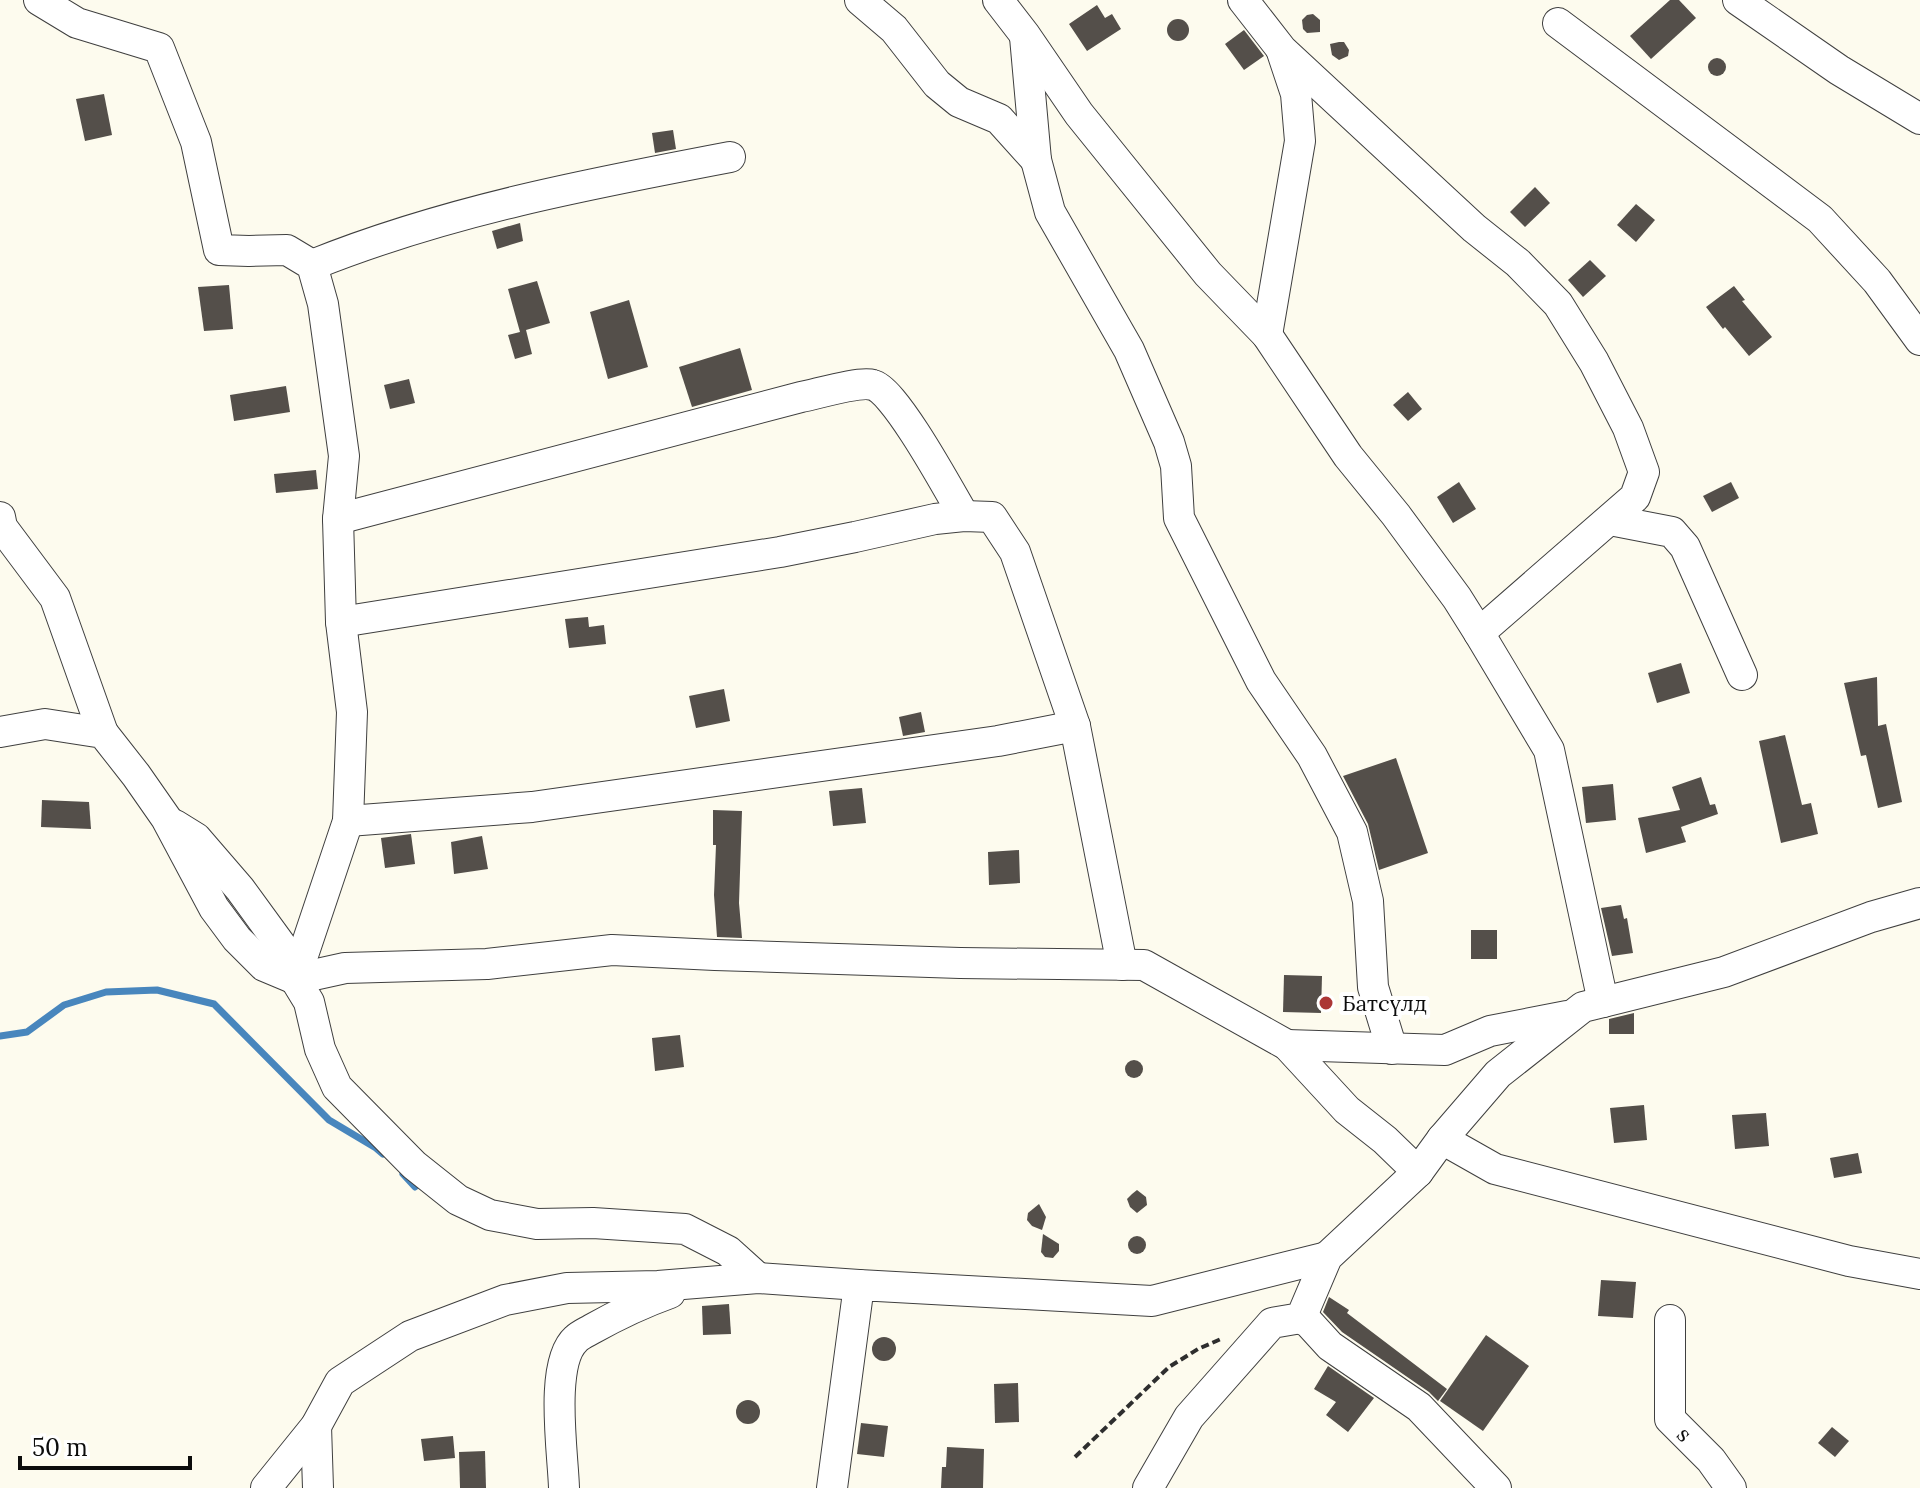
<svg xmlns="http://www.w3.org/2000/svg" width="1920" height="1488" font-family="Lora,serif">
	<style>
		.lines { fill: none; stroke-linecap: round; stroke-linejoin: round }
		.stream { stroke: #4886bd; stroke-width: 7 }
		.building { fill: #544f4a }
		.minor-casing { stroke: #3f3f3f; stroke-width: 32 }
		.path { stroke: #2e2e2e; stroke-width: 4; stroke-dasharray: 8 4; stroke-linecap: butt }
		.minor { stroke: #fff; stroke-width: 30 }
		.poi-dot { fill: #ac3735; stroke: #fff; stroke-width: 3 }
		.labels { text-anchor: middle; stroke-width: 8; stroke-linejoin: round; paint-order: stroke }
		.poi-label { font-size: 22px; fill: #0c0c0c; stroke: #fff; text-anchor: start }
		.street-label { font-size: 22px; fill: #0c0c0c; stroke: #fff }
	</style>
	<rect width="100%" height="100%" fill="#fdfbee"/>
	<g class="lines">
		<g class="stream">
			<polyline points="0,1036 27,1032 64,1005 106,992 157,990 214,1004 329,1120 376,1148 383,1154"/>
			<polyline points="403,1174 415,1187"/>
		</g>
	</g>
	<g class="building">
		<polygon points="1670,0 1679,0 1696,18 1651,59 1630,36"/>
		<polygon points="1097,5 1105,18 1112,14 1121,29 1087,51 1069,24"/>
		<polygon points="1313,14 1320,20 1320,32 1307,33 1303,29 1302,20 1307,15"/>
		<circle cx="1178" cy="30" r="11"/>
		<polygon points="1244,30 1264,56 1244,70 1225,44"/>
		<polygon points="1339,42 1344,42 1349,50 1348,56 1339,60 1332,55 1330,44"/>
		<circle cx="1717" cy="67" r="9"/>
		<polygon points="104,94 112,135 85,141 76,99"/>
		<polygon points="673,130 676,149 655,153 652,133"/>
		<polygon points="1535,187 1550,203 1525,227 1510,212"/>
		<polygon points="1636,204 1655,220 1636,242 1617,225"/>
		<polygon points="520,223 523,241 497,249 492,231"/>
		<polygon points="1590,260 1606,276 1583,297 1568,280"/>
		<polygon points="537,281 550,323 526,330 532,354 515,359 508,335 520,332 508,289"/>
		<polygon points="229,285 233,329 204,331 198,287"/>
		<polygon points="1734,286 1745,300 1742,301 1772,337 1749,356 1725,327 1723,329 1706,307"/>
		<polygon points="629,300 648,367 608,379 590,312"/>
		<polygon points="740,348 752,390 692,407 679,367"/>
		<polygon points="409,379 415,403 390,409 384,385"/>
		<polygon points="286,386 290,412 234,421 230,395"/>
		<polygon points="1408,392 1422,409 1408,421 1393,405"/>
		<polygon points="316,470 318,489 276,493 274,474"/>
		<polygon points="1459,482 1476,509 1453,523 1437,497"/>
		<polygon points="1731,482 1739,498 1712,512 1703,496"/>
		<polygon points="588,617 589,627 604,625 606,644 569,648 565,619"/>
		<polygon points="1681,663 1690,693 1657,703 1648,673"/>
		<polygon points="1877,677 1878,726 1886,724 1902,802 1878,808 1866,755 1861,756 1844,683"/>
		<polygon points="724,689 730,721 696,728 689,696"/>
		<polygon points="921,712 925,732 903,736 899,717"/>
		<polygon points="1785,735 1802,805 1811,803 1818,834 1781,843 1759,741"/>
		<polygon points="1396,758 1428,853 1379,870 1368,824 1343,776"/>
		<polygon points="1701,777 1710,805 1715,804 1718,814 1681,827 1686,842 1646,853 1638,818 1680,810 1672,787"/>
		<polygon points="1613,784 1616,820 1586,823 1582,787"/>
		<polygon points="862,788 866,823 833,826 829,791"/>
		<polygon points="42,800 89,802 91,829 41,827"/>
		<polygon points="713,810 742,811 739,903 742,938 717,937 714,895 716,845 713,845"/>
		<polygon points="411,834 415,864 385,868 381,838"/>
		<polygon points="482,836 488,869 454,874 451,842"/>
		<polygon points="1019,850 1020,883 989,885 988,852"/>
		<polygon points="1621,905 1624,919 1627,918 1633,953 1612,956 1601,908"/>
		<rect x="1471" y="930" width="26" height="29"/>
		<polygon points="1284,975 1322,976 1321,1013 1283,1012"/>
		<polygon points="1634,1013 1634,1034 1609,1034 1609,1019"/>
		<polygon points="680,1035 684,1067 655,1071 652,1038"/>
		<circle cx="1134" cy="1069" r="9"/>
		<polygon points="1644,1105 1647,1140 1614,1143 1610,1108"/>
		<polygon points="1766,1113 1769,1146 1735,1149 1732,1115"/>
		<polygon points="1858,1153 1862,1173 1834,1178 1830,1158"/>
		<polygon points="1137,1190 1146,1197 1147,1205 1137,1213 1130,1207 1127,1199 1132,1194"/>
		<polygon points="1039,1204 1046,1217 1042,1230 1032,1226 1027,1220 1028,1213"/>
		<polygon points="1043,1234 1059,1244 1059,1251 1053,1258 1045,1257 1041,1252"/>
		<circle cx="1137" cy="1245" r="9"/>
		<polygon points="1601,1280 1636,1282 1633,1318 1598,1316"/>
		<polygon points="1329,1297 1349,1310 1347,1313 1447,1389 1438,1401 1429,1392 1342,1332 1323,1312"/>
		<polygon points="729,1304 731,1334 703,1335 702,1306"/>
		<polygon points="1486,1335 1529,1366 1483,1431 1440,1401"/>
		<circle cx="884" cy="1349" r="12"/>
		<polygon points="1328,1366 1374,1398 1348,1432 1326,1415 1336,1402 1314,1389"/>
		<polygon points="1018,1383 1019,1422 995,1423 994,1384"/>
		<circle cx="748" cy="1412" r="12"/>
		<polygon points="861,1423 888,1426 884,1457 857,1454"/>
		<polygon points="1832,1427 1849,1441 1835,1457 1818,1443"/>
		<polygon points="453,1436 455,1458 424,1461 421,1439"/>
		<polygon points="947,1447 984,1449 983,1488 941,1488 942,1467 946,1467"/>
		<polygon points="485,1451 486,1488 460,1488 459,1452"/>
	</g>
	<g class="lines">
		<defs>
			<g id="minor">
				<polyline points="39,0 77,23 159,48 196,142 219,250 249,251 287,250 312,265 323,304 344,456 338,519 341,622 352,712 348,821 295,979 309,1002 320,1049 337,1087 414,1165 458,1200 490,1215 537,1224 593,1223 685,1229 728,1251 758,1278"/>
				<polyline points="860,0 894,29 937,84 959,102 999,119 1036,160"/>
				<polyline points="998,0 1025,35 1079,114 1208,274 1267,335 1348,456 1396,515 1457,598 1479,633 1549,750 1603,1002"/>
				<polyline points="1243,0 1282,50 1474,228 1518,263 1558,304 1594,362 1628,428 1644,472 1635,497 1479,633"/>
				<polyline points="1738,0 1839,70 1920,119"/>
				<polyline points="1558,23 1820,219 1877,281 1920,340"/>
				<polyline points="1025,37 1036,160 1050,212 1129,350 1169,442 1176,466 1179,518 1261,681 1312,756 1352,832 1368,901 1373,987 1392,1049"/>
				<path d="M312,265C446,211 588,184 730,157"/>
				<polyline points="1267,335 1300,141 1296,94 1282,52"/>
				<polyline points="0,517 2,527 55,598 103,733"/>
				<path d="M338,519L801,397C817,394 859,381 873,385C895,390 950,492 964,516"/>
				<polyline points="1610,520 1672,532 1685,547 1742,675"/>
				<polyline points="341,622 780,552 855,537 935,519 964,516 992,517 1015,552 1075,726 1122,965"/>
				<polyline points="0,732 45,724 103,733 136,775 166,818 214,908 237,939 264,966 295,979 345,968 487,964 612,950 715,955 960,963 1144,965 1287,1045 1347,1110 1385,1140 1418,1172"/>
				<polyline points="348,821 532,807 998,741 1075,726"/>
				<polyline points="175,825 196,838 240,889 283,948 295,979"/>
				<polyline points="1287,1045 1445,1050 1490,1031 1567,1016"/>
				<polyline points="1442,1139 1495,1169 1849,1261 1920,1274"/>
				<polyline points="1301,1318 1309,1323 1330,1346 1419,1407 1496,1488"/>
				<path id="s1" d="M1670,1320V1419L1711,1460L1731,1488"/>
				<polyline points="316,1426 318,1488"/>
				<polyline points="266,1488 316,1426 340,1382 410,1336 505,1300 567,1288 658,1286 758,1278 859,1285"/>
				<path d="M564,1488C563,1453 549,1363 576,1339C580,1335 587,1332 592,1329C617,1315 642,1303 670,1293"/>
				<polyline points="832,1488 859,1285 1152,1301 1327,1257"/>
				<polyline points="1148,1488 1189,1417 1272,1323 1301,1318 1327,1257 1418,1172 1442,1139 1498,1074 1583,1007 1724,972 1871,917 1920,903"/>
			</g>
		</defs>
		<use href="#minor" class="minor-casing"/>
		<polyline class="path" points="1075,1457 1169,1367 1198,1349 1221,1339"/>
		<use href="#minor" class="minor"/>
	</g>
	<circle class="poi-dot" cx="1326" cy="1003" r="8"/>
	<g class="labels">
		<g class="poi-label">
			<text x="1342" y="1011">Батсүлд</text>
		</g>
		<g class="street-label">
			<text dy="8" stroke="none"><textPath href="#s1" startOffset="120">s</textPath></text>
		</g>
	</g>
	<path d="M20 1456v12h170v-12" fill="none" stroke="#0c0c0c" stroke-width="4"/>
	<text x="32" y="1456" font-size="24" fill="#0c0c0c" stroke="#ffffff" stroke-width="6" paint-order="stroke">50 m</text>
</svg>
